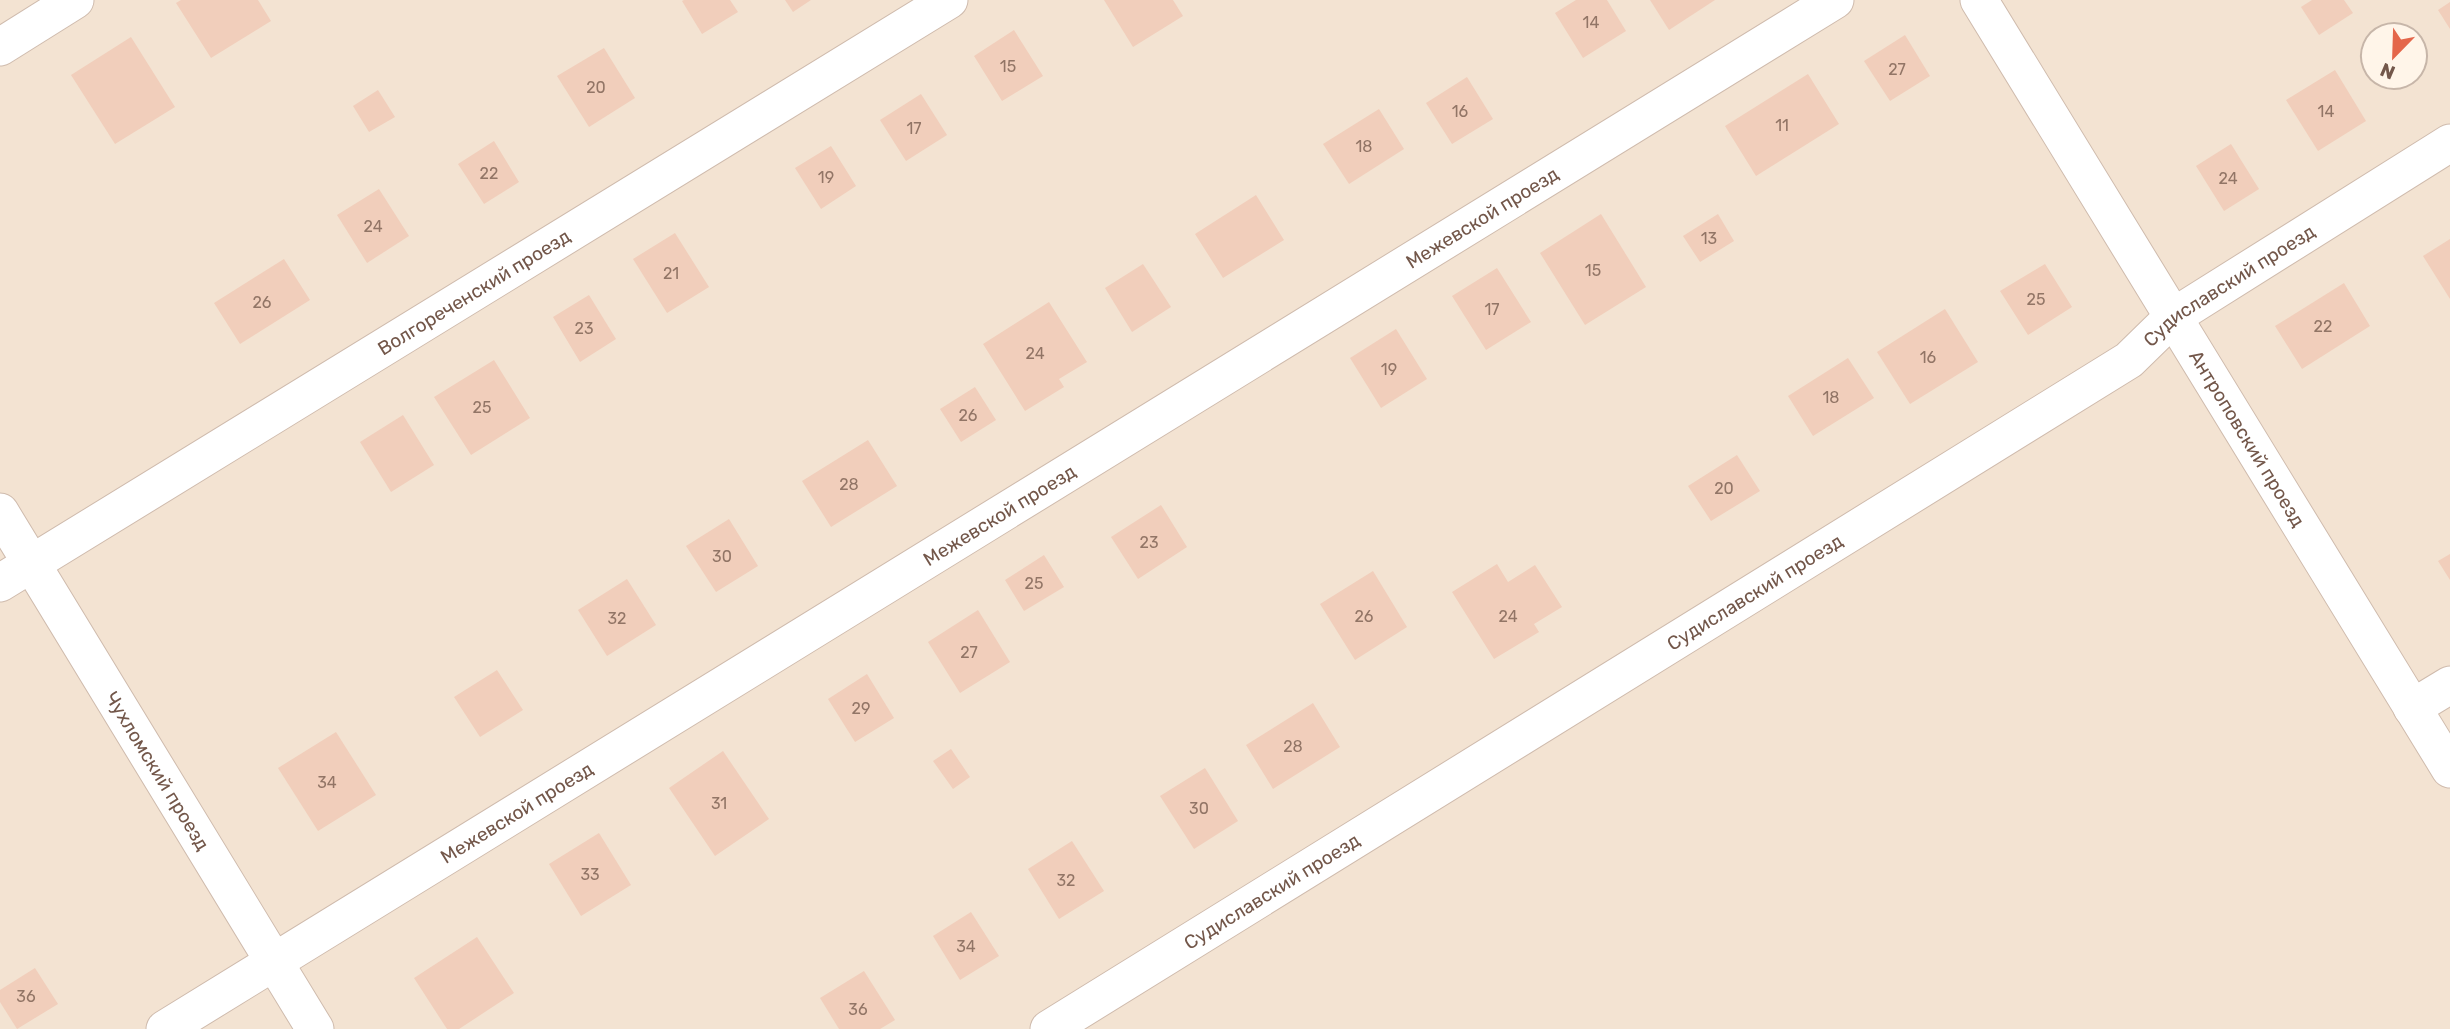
<svg xmlns="http://www.w3.org/2000/svg" width="2450" height="1029" font-family="Rubik,sans-serif">
	<style>
		.residential { fill: #f3e3d2; fill-rule: evenodd }
		.building { fill: #f1cebb }
		.lines { fill: none; stroke-linecap: round; stroke-linejoin: round }
		.minor-casing { stroke: #cfbbad; stroke-width: 39 }
		.minor { stroke: #fff; stroke-width: 37 }
		.labels { text-anchor: middle; stroke-width: 5; stroke-linejoin: round; paint-order: stroke }
		.number-label { font-size: 16px; fill: #927566 }
		.street-label { font-size: 19px; fill: #73574a; stroke: #fff5e9 }
	</style>
	<rect width="100%" height="100%" fill="#fcf1e3"/>
	<path class="residential" d="M0,0H2450V1029H0ZM2373,35H2415V77H2373Z"/>
	<g class="building">
		<polygon points="181,0 258,0 271,21 211,58 176,3"/>
		<polygon points="684,0 730,0 738,12 702,34 682,1"/>
		<polygon points="785,0 811,0 793,12"/>
		<polygon points="1104,0 1173,0 1183,16 1133,47"/>
		<polygon points="1576,0 1607,0 1626,31 1583,58 1555,13"/>
		<polygon points="1650,0 1715,0 1669,30"/>
		<polygon points="2312,0 2344,0 2353,13 2319,35 2301,7"/>
		<polygon points="2450,2 2450,29 2438,10"/>
		<polygon points="1014,30 1043,76 1002,101 974,56"/>
		<polygon points="1905,35 1930,76 1890,101 1864,61"/>
		<polygon points="131,37 175,107 115,144 71,75"/>
		<polygon points="604,48 635,98 589,127 557,76"/>
		<polygon points="2335,70 2366,121 2318,151 2286,100"/>
		<polygon points="1808,74 1839,124 1756,176 1725,126"/>
		<polygon points="1467,77 1493,119 1452,144 1426,103"/>
		<polygon points="378,90 395,117 369,132 353,106"/>
		<polygon points="921,94 947,135 906,161 880,120"/>
		<polygon points="1379,109 1404,149 1349,184 1323,144"/>
		<polygon points="494,141 519,182 484,204 458,164"/>
		<polygon points="2231,144 2259,189 2224,211 2196,166"/>
		<polygon points="831,146 856,186 821,209 795,168"/>
		<polygon points="379,189 409,236 367,263 337,215"/>
		<polygon points="1256,195 1284,240 1223,278 1195,234"/>
		<polygon points="1601,214 1646,287 1585,325 1540,253"/>
		<polygon points="1718,214 1734,241 1700,262 1683,236"/>
		<polygon points="675,233 709,287 667,313 633,259"/>
		<polygon points="2450,239 2450,299 2423,256"/>
		<polygon points="284,259 310,300 240,344 214,303"/>
		<polygon points="1143,264 1171,307 1132,332 1105,288"/>
		<polygon points="2045,264 2072,307 2028,335 2000,291"/>
		<polygon points="1497,268 1531,322 1486,350 1452,296"/>
		<polygon points="2344,283 2370,326 2302,369 2275,326"/>
		<polygon points="589,295 616,339 580,362 553,317"/>
		<polygon points="1049,302 1087,362 1059,379 1064,387 1025,411 983,344"/>
		<polygon points="1945,309 1978,362 1910,404 1877,352"/>
		<polygon points="1396,329 1427,379 1381,408 1350,358"/>
		<polygon points="1848,358 1874,398 1813,436 1788,396"/>
		<polygon points="494,360 530,418 471,455 434,397"/>
		<polygon points="975,387 996,420 961,442 940,409"/>
		<polygon points="403,415 434,465 391,492 360,442"/>
		<polygon points="868,440 897,486 831,527 802,481"/>
		<polygon points="1737,455 1760,491 1711,521 1688,486"/>
		<polygon points="1161,505 1187,547 1138,579 1111,537"/>
		<polygon points="729,519 758,566 716,592 686,546"/>
		<polygon points="2450,554 2450,580 2438,561"/>
		<polygon points="1044,555 1064,587 1024,611 1005,580"/>
		<polygon points="1497,564 1508,582 1535,565 1562,607 1534,624 1539,632 1494,659 1452,592"/>
		<polygon points="1373,571 1407,627 1355,660 1320,604"/>
		<polygon points="627,579 656,625 607,656 578,610"/>
		<polygon points="978,610 1010,662 960,693 928,642"/>
		<polygon points="497,670 523,710 480,737 454,697"/>
		<polygon points="867,674 894,718 855,742 828,699"/>
		<polygon points="1313,703 1340,747 1273,789 1246,745"/>
		<polygon points="336,732 376,795 318,831 278,768"/>
		<polygon points="951,749 970,777 953,789 933,761"/>
		<polygon points="723,751 769,819 715,856 669,788"/>
		<polygon points="1205,768 1238,821 1194,849 1160,796"/>
		<polygon points="599,833 631,885 581,916 549,864"/>
		<polygon points="1072,841 1104,891 1059,919 1028,869"/>
		<polygon points="971,912 999,956 960,980 933,936"/>
		<polygon points="477,937 514,993 459,1029 447,1029 414,978"/>
		<polygon points="35,968 58,1004 17,1029 0,1002 0,990"/>
		<polygon points="864,971 895,1020 880,1029 839,1029 820,998"/>
	</g>
	<g class="lines">
		<defs>
			<g id="minor">
				<path id="s1" d="M1979,0L2450,769"/>
				<polyline points="0,47 75,0"/>
				<path id="s2" d="M0,512L315,1029"/>
				<path id="s3" d="M0,583L949,0"/>
				<polyline points="2412,708 2450,685"/>
				<path id="s4" d="M165,1029L1835,0"/>
				<path id="s5" d="M1049,1029L2129,360L2173,317L2450,143"/>
			</g>
		</defs>
		<use href="#minor" class="minor-casing"/>
		<use href="#minor" class="minor"/>
	</g>
	<g class="labels">
		<g class="number-label">
			<text x="1591" y="28">14</text>
			<text x="1008" y="72">15</text>
			<text x="1897" y="75">27</text>
			<text x="596" y="93">20</text>
			<text x="1460" y="117">16</text>
			<text x="2326" y="117">14</text>
			<text x="1782" y="131">11</text>
			<text x="914" y="134">17</text>
			<text x="1364" y="152">18</text>
			<text x="489" y="179">22</text>
			<text x="826" y="183">19</text>
			<text x="2228" y="184">24</text>
			<text x="373" y="232">24</text>
			<text x="1709" y="244">13</text>
			<text x="1593" y="276">15</text>
			<text x="671" y="279">21</text>
			<text x="2036" y="305">25</text>
			<text x="262" y="308">26</text>
			<text x="1492" y="315">17</text>
			<text x="2323" y="332">22</text>
			<text x="584" y="334">23</text>
			<text x="1035" y="359">24</text>
			<text x="1928" y="363">16</text>
			<text x="1389" y="375">19</text>
			<text x="1831" y="403">18</text>
			<text x="482" y="413">25</text>
			<text x="968" y="421">26</text>
			<text x="849" y="490">28</text>
			<text x="1724" y="494">20</text>
			<text x="1149" y="548">23</text>
			<text x="722" y="562">30</text>
			<text x="1034" y="589">25</text>
			<text x="1364" y="622">26</text>
			<text x="1508" y="622">24</text>
			<text x="617" y="624">32</text>
			<text x="969" y="658">27</text>
			<text x="861" y="714">29</text>
			<text x="1293" y="752">28</text>
			<text x="327" y="788">34</text>
			<text x="719" y="809">31</text>
			<text x="1199" y="814">30</text>
			<text x="590" y="880">33</text>
			<text x="1066" y="886">32</text>
			<text x="966" y="952">34</text>
			<text x="26" y="1002">36</text>
			<text x="858" y="1015">36</text>
		</g>
		<g class="street-label">
			<text dy="7" stroke="none"><textPath href="#s4" startOffset="1547">Межевской проезд</textPath></text>
			<text dy="7" stroke="none"><textPath href="#s5" startOffset="1396">Судиславский проезд</textPath></text>
			<text dy="7" stroke="none"><textPath href="#s3" startOffset="556">Волгореченский проезд</textPath></text>
			<text dy="7" stroke="none"><textPath href="#s1" startOffset="514">Антроповский проезд</textPath></text>
			<text dy="7" stroke="none"><textPath href="#s4" startOffset="980">Межевской проезд</textPath></text>
			<text dy="7" stroke="none"><textPath href="#s5" startOffset="830">Судиславский проезд</textPath></text>
			<text dy="7" stroke="none"><textPath href="#s2" startOffset="303">Чухломский проезд</textPath></text>
			<text dy="7" stroke="none"><textPath href="#s4" startOffset="413">Межевской проезд</textPath></text>
			<text dy="7" stroke="none"><textPath href="#s5" startOffset="262">Судиславский проезд</textPath></text>
		</g>
	</g>
	<g transform="translate(2394 56) rotate(203)"><circle r="33" fill="#fff5e9" stroke="#c7b6a9" stroke-width="2"/>
	<path d="M0-5L12 26L0 18L-12 26Z" fill="#e4664a"/>
	<text y="-10" font-size="19" font-weight="bold" text-anchor="middle" fill="#73574a">N</text>
	</g>
</svg>
